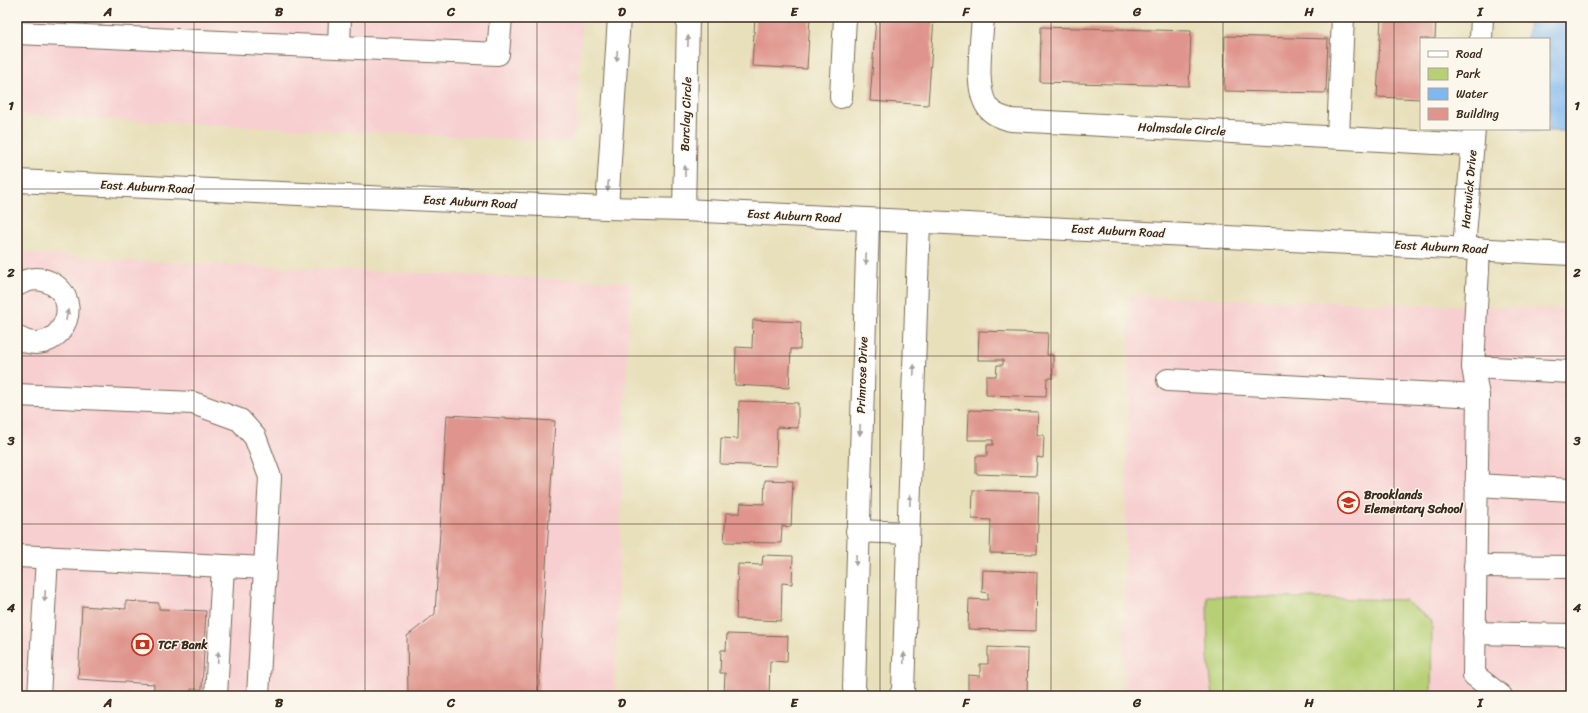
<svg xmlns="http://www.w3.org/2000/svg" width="1588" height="713" font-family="Sriracha,sans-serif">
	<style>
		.built { fill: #f7cfd0 }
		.green { fill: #b7d076; stroke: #797d4a }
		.water { fill: #7fb8ef; stroke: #5d7186 }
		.building { fill: #df958d }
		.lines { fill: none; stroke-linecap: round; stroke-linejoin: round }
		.minor-casing { stroke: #786a55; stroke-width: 24 }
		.major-casing { stroke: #786a55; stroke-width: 24 }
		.minor { stroke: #fff; stroke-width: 22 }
		.major { stroke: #fff; stroke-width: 22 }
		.oneway { fill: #a79f9a }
		.grid { fill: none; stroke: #3b2a1e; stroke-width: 1; stroke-opacity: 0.55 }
		.labels { text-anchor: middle; stroke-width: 3; stroke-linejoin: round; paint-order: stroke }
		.street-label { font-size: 12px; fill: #3b2a1e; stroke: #fbf7ec }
		.poi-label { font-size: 12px; font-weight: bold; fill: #3b2a1e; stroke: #fbf7ec; text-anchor: start }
		.neatline { fill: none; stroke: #3b2a1e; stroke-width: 1.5 }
		.grid-label { font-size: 13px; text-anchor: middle; font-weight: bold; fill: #3b2a1e }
	</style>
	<rect width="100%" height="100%" fill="#fbf7ec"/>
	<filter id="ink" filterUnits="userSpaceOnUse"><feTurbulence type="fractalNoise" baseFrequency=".025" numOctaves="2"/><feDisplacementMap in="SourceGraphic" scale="8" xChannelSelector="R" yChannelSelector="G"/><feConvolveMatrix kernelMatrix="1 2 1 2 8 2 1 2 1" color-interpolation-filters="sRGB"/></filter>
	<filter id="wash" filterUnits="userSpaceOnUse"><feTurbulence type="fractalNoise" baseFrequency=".012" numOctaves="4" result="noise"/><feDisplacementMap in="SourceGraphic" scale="16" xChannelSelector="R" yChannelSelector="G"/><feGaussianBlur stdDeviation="0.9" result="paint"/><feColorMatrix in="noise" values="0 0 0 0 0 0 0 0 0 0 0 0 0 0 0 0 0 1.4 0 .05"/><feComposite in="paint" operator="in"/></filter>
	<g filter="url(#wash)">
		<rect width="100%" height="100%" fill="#e8e0bb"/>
		<g class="built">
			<polygon points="17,17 582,17 576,126 571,142 17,115"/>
			<polygon points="17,252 116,260 630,282 614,696 17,696"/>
			<polygon points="1130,296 1571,309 1571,696 1123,696"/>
		</g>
		<polygon class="green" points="1207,596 1404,600 1432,621 1431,696 1213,696 1208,657"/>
		<polygon class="water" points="1529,17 1571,17 1571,131 1522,131 1523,129 1549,129 1549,39 1527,39"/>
		<g id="blocks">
			<g class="building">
				<polygon points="467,17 486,17 486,19 467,18"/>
				<polygon points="755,17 810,17 807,69 752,66"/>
				<polygon points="876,17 934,17 928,105 870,101"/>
				<polygon points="1381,17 1436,17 1435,39 1421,39 1421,99 1377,97"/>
				<polygon points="1041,27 1191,31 1189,86 1040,82"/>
				<polygon points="1225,36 1328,39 1326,93 1224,91"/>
				<polygon points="753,320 801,322 800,349 791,349 789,388 735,385 736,347 752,348"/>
				<polygon points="979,331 1048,333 1047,355 1053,355 1053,378 1047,378 1046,397 986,395 986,376 996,376 997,365 1003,365 1003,360 978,360"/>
				<polygon points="739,401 798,403 798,428 777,427 776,466 720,464 721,438 738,439"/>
				<polygon points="969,410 1038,412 1037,435 1044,435 1043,458 1037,457 1036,476 976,474 976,456 987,456 987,445 993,445 993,440 968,440"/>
				<polygon points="447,415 555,421 538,696 408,696 407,636 435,614"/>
				<polygon points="765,480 793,481 791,527 782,526 781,543 724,542 726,513 740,513 741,503 764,504"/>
				<polygon points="973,490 1039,492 1037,554 990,553 991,520 972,519"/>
				<polygon points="763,555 793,556 792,584 782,583 781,621 736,619 738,564 762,565"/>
				<polygon points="983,570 1037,572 1036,631 968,629 969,599 988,600 988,593 982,592"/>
				<polygon points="126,601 159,603 159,609 206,611 202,689 191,689 191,696 153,696 154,684 78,679 82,606 126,609"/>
				<polygon points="727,634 788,636 787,662 770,661 769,696 724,696 725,673 720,673 721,650 726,650"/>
				<polygon points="988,647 1028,649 1027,696 968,696 968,675 980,676 980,664 988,664"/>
			</g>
		</g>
	</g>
	<g filter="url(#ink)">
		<use href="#blocks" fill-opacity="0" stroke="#786a55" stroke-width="1"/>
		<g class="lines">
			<defs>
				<g id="minor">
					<path d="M983,17C982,41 972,94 991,111C996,116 1004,118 1011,120L1472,145"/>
					<polyline points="17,33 498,54 501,17"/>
					<polyline points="1481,39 1482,17"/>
					<polyline points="339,47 340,17"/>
					<polyline points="841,97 845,17"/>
					<polyline points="1338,137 1343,17"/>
					<polyline points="607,208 619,17"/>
					<polyline points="684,210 688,17"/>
					<polyline points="1464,248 1474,129"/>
					<polyline points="1479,249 1473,367 1571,372"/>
					<path d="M17,285C27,279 38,277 49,282C90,302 56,362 17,337"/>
					<polyline points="1473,367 1478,396 1474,675 1501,696"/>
					<polyline points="1168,380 1478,396"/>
					<polyline points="17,395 193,403 240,420 255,437 270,477 258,696"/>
					<polyline points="1476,485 1571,490"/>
					<polyline points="857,531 908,533"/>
					<polyline points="17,556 265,568"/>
					<polyline points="1475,566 1571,567"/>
					<polyline points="1474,633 1571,635"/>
					<polyline points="39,696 47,557"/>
					<polyline points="216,696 223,566"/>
					<polyline points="857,696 854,688 868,220"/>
					<polyline points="900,696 903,691 919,222"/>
				</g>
				<polyline id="major" points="17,181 607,208 684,210 1571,254"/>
			</defs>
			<use href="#minor" class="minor-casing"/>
			<use href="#major" class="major-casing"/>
			<use href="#minor" class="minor"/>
			<use href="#major" class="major"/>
		</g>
		<defs><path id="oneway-solid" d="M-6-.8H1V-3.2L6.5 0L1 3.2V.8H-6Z"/></defs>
		<g class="oneway">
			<use href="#oneway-solid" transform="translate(688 41) rotate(-88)"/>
			<use href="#oneway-solid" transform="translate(617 56) rotate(93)"/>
			<use href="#oneway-solid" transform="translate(685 171) rotate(-90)"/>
			<use href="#oneway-solid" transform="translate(608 186) rotate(95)"/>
			<use href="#oneway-solid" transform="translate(866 259) rotate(92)"/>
			<use href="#oneway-solid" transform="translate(67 315) rotate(-79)"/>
			<use href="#oneway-solid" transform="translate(914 370) rotate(-88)"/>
			<use href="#oneway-solid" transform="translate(860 430) rotate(92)"/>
			<use href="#oneway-solid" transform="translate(910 500) rotate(-88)"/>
			<use href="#oneway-solid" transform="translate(856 560) rotate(91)"/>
			<use href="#oneway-solid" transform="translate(45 596) rotate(93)"/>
			<use href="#oneway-solid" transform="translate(218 657) rotate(-87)"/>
			<use href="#oneway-solid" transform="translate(904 658) rotate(-88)"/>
		</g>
	</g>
	<path class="grid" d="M194,17V696M365,17V696M537,17V696M708,17V696M880,17V696M1051,17V696M1223,17V696M1394,17V696M17,189H1571M17,356H1571M17,524H1571"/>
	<defs>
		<symbol id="school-ring" viewBox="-11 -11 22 22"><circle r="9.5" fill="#fbf7ec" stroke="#c8321e" stroke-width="1.5"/><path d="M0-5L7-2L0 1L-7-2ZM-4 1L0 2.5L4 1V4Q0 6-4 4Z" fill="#c8321e"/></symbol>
		<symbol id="bank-ring" viewBox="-11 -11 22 22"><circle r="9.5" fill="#fbf7ec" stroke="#c8321e" stroke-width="1.5"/><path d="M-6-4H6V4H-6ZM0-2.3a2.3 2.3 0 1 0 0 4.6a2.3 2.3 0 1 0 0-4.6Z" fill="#c8321e"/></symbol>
	</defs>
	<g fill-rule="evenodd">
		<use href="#school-ring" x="1336" y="490" width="25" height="25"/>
		<use href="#bank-ring" x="130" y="632" width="25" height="25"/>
	</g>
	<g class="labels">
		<g class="street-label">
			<text transform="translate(686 114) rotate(-88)" y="4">Barclay Circle</text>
			<text transform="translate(1182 129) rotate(3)" y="4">Holmsdale Circle</text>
			<text transform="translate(147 187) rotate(3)" y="4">East Auburn Road</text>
			<text transform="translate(1469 189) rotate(-85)" y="4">Hartwick Drive</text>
			<text transform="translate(470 202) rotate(3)" y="4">East Auburn Road</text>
			<text transform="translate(794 216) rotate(3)" y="4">East Auburn Road</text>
			<text transform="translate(1118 231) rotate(3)" y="4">East Auburn Road</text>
			<text transform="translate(1441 247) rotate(3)" y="4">East Auburn Road</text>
			<text transform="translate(862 375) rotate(-88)" y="4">Primrose Drive</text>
		</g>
		<g class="poi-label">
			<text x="1364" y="499">Brooklands<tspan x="1364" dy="14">Elementary School</tspan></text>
			<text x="158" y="649">TCF Bank</text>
		</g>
	</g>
	<rect width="1588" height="713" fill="none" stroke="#fbf7ec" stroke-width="44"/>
	<rect x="1420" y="38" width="130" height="92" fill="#fbf7ec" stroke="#aea59a"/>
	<rect x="1428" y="51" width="20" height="6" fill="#ffffff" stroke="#aea59a"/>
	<text x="1456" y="58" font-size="12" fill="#3b2a1e">Road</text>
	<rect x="1428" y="68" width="20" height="12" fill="#b7d076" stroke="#aea59a"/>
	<text x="1456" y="78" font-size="12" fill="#3b2a1e">Park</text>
	<rect x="1428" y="88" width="20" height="12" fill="#7fb8ef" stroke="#aea59a"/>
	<text x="1456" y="98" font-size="12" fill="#3b2a1e">Water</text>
	<rect x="1428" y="108" width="20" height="12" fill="#df958d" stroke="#aea59a"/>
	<text x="1456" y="118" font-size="12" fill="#3b2a1e">Building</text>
	<rect x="22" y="22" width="1544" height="669" class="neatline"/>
	<g class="grid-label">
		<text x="108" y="16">A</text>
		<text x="279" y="16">B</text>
		<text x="451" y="16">C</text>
		<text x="622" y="16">D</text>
		<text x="794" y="16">E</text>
		<text x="966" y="16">F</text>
		<text x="1137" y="16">G</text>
		<text x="1309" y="16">H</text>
		<text x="1480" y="16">I</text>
		<text x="11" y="110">1</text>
		<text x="1577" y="110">1</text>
		<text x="11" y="277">2</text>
		<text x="1577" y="277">2</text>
		<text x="11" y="445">3</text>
		<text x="1577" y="445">3</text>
		<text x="11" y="612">4</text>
		<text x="1577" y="612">4</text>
		<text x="108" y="707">A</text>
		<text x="279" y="707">B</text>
		<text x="451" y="707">C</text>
		<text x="622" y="707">D</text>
		<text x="794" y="707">E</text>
		<text x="966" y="707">F</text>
		<text x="1137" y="707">G</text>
		<text x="1309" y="707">H</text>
		<text x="1480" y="707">I</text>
	</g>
</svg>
